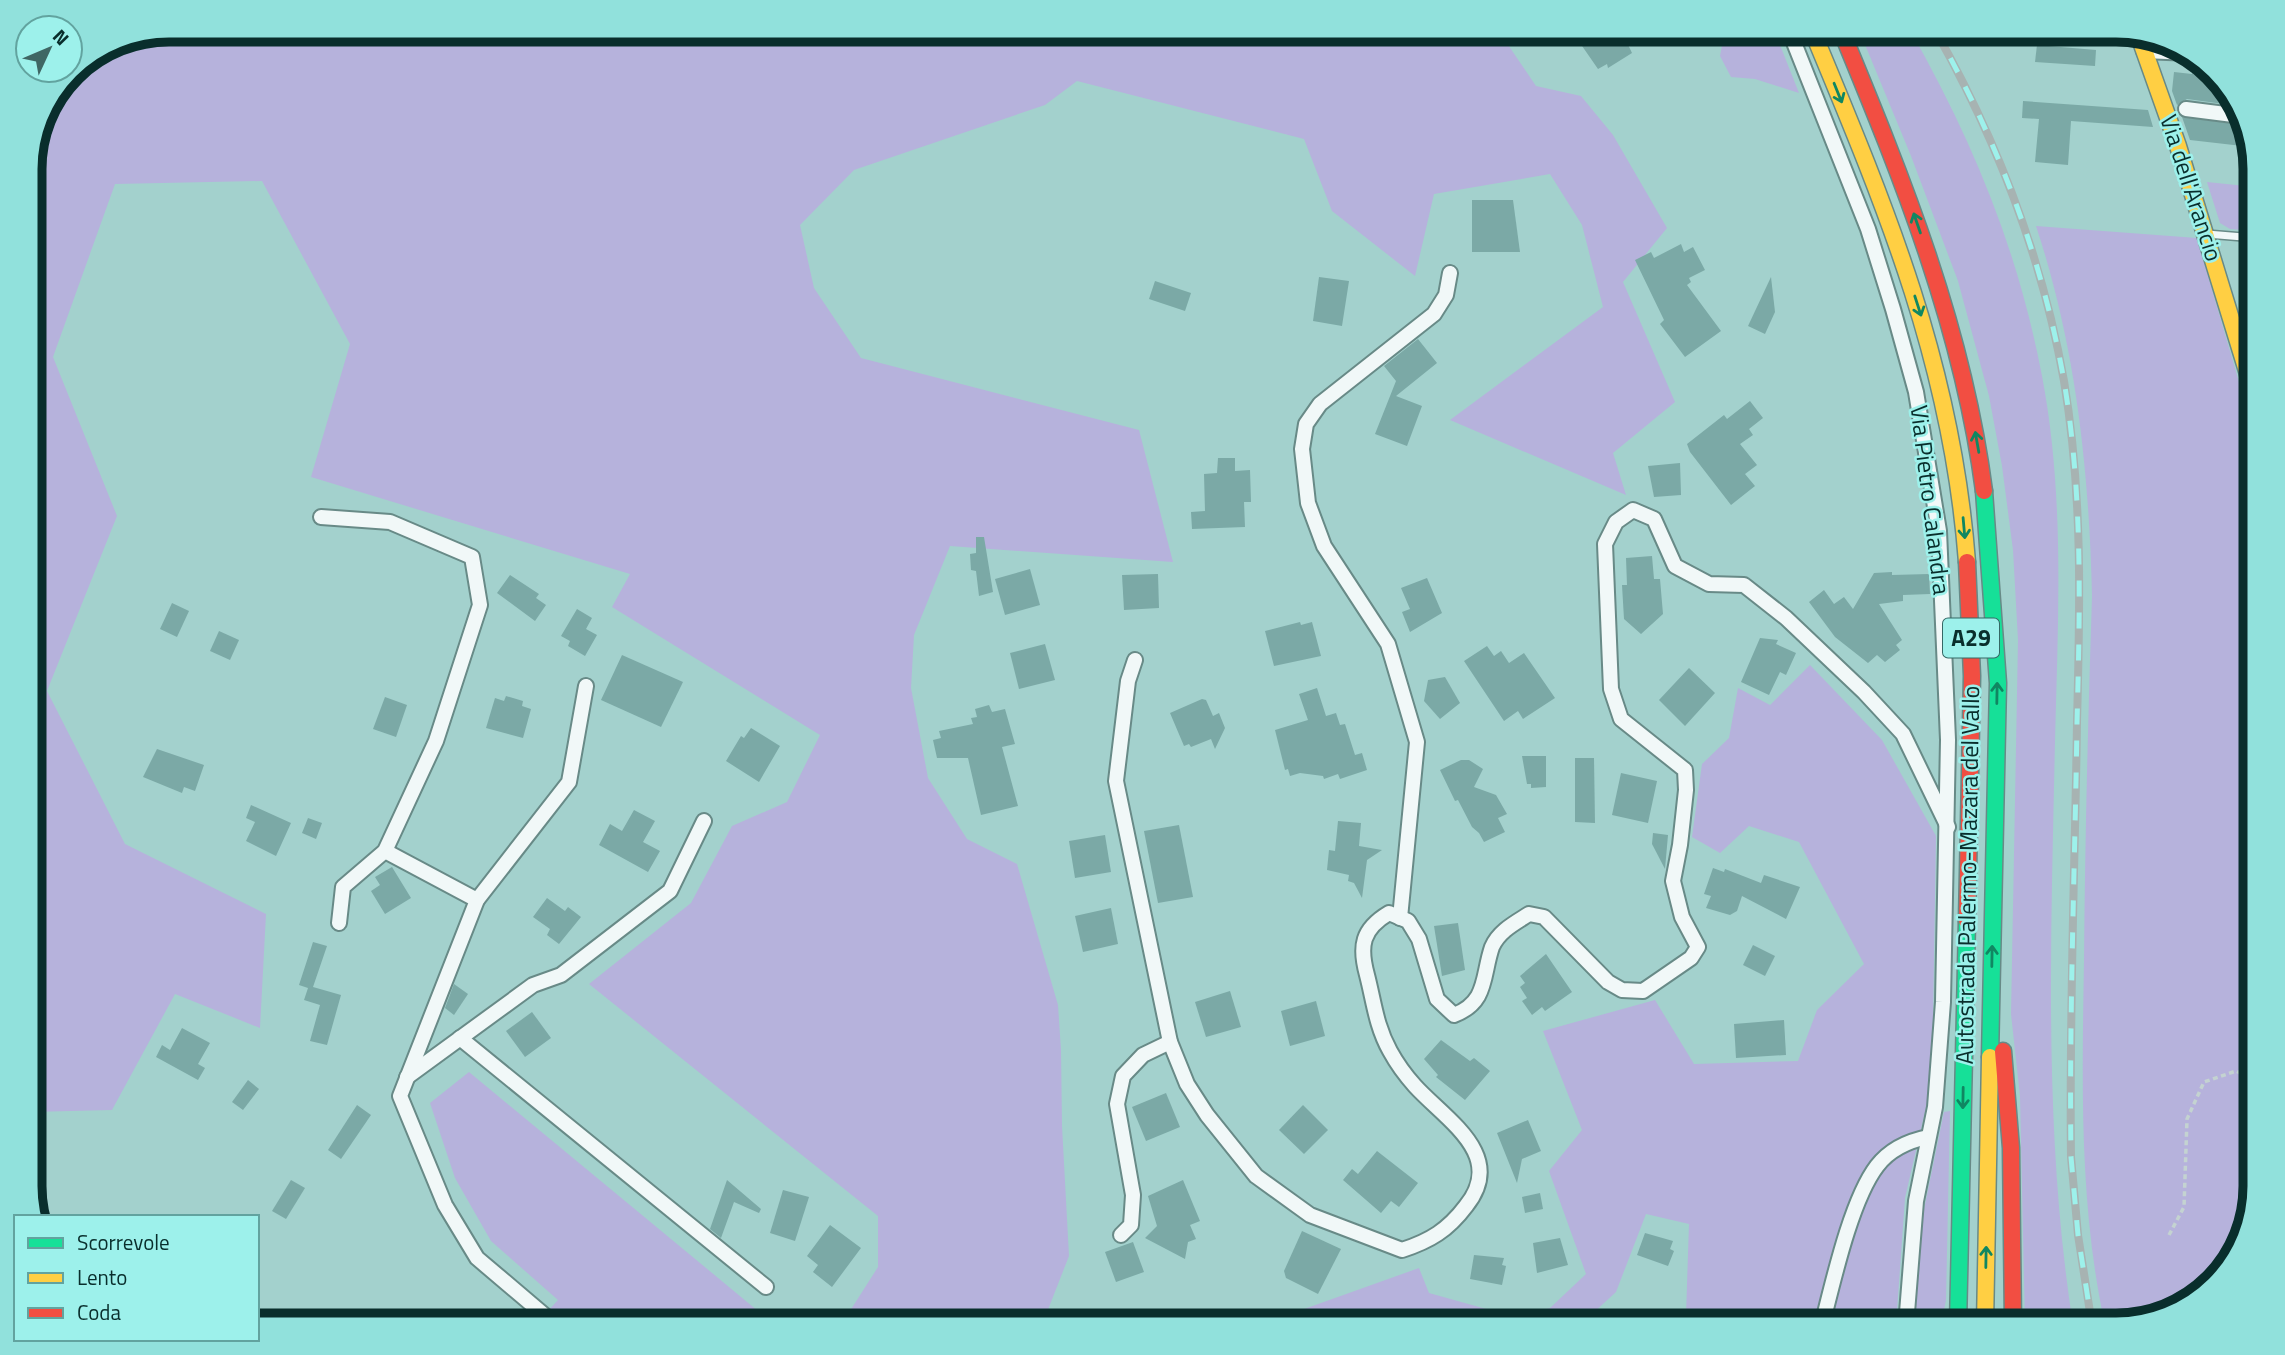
<svg xmlns="http://www.w3.org/2000/svg" width="2285" height="1355" font-family="'Titillium Web',sans-serif">
	<style>
		.green { fill: #b6b2dc }
		.building { fill: #7ba9a6 }
		.lines { fill: none; stroke-linecap: round; stroke-linejoin: round }
		.lane-casing { stroke: #688a87; stroke-width: 10 }
		.street-casing { stroke: #688a87; stroke-width: 18 }
		.fast-casing { stroke: #688a87; stroke-width: 19 }
		.slow-casing { stroke: #688a87; stroke-width: 19 }
		.jam-casing { stroke: #688a87; stroke-width: 19 }
		.path { stroke: #c4d3d1; stroke-width: 3.5; stroke-dasharray: 5 3.5; stroke-linecap: butt }
		.lane { stroke: #f1f8f8; stroke-width: 7 }
		.street { stroke: #f1f8f8; stroke-width: 14 }
		.fast { stroke: #16e098; stroke-width: 16 }
		.slow { stroke: #ffcf43; stroke-width: 16 }
		.jam { stroke: #f24e42; stroke-width: 16 }
		.rail-casing { stroke: #a7b3b2; stroke-width: 8 }
		.rail { stroke: #9df1eb; stroke-width: 5; stroke-dasharray: 16; stroke-linecap: butt }
		.oneway { stroke: #108762 }
		.labels { text-anchor: middle; stroke-width: 5; stroke-linejoin: round; paint-order: stroke }
		.shield { fill: #9df1eb; stroke: #356865; stroke-width: 2 }
		.shield-label { font-size: 23px; font-weight: bold; fill: #092e2c }
		.street-label { font-size: 24px; fill: #092e2c; stroke: #9df1eb }
		.rim { fill: none; stroke: #092e2c; stroke-width: 9 }
	</style>
	<rect width="100%" height="100%" fill="#a3d1cd"/>
	<g class="green">
		<polygon points="169,30 1498,30 1536,86 1581,96 1613,135 1667,228 1623,282 1675,402 1613,453 1626,495 1450,420 1603,307 1582,225 1550,174 1434,194 1415,276 1332,211 1304,139 1077,81 1045,105 854,170 800,225 814,288 861,358 1139,430 1173,562 950,546 914,635 911,688 928,778 967,839 1017,864 1058,1005 1061,1050 1062,1126 1069,1256 1042,1325 841,1325 878,1267 878,1216 589,984 691,903 732,826 787,802 820,735 612,607 630,574 311,477 350,344 262,181 115,184 53,357 117,516 47,691 125,844 266,914 260,1028 175,994 112,1110 30,1112 30,160 41,115 71,70 116,40"/>
		<polygon points="1725,30 1774,30 1799,93 1755,79 1731,77 1720,56"/>
		<path d="M1859,30H1910C1973,141 2018,250 2042,376C2065,496 2058,619 2055,741C2051,936 2043,1132 2073,1325H2025L2020,1096L2011,1014L2018,640L2013,550L2002,466L1989,396L1958,281L1911,156Z"/>
		<polygon points="2207,182 2255,187 2255,231 2230,229 2220,223"/>
		<path d="M2036,226L2197,238L2255,437V1186L2236,1256L2186,1306L2116,1325H2105C2079,1206 2082,1083 2084,961C2085,840 2088,718 2092,596C2089,469 2076,347 2036,226Z"/>
		<polygon points="1810,665 1882,740 1936,836 1932,1081 1905,1198 1896,1325 1689,1325 1686,1315 1689,1224 1646,1214 1616,1292 1580,1325 1243,1325 1293,1313 1419,1268 1429,1293 1515,1317 1550,1308 1586,1274 1549,1171 1582,1130 1543,1031 1655,1000 1694,1064 1798,1061 1817,1010 1864,964 1799,842 1749,826 1720,853 1692,837 1702,764 1729,738 1738,688 1770,705"/>
		<polygon points="469,1072 775,1325 535,1325 558,1300 491,1241 455,1178 430,1103"/>
		<polygon points="1950,1111 1946,1300 1941,1325 1914,1325 1921,1224 1944,1112"/>
	</g>
	<g class="building">
		<polygon points="1571,30 1621,30 1632,53 1608,68 1607,64 1598,69"/>
		<polygon points="2037,45 2096,50 2095,66 2035,62"/>
		<polygon points="2197,60 2232,95 2231,105 2187,99 2177,105 2172,91 2174,72 2192,74 2193,62"/>
		<polygon points="2023,101 2148,110 2153,127 2071,121 2068,165 2035,162 2039,119 2022,118"/>
		<polygon points="2182,117 2244,125 2251,147 2190,140"/>
		<polygon points="1472,200 1513,200 1520,252 1472,252"/>
		<polygon points="1681,244 1684,252 1693,247 1705,270 1689,278 1691,282 1687,285 1721,331 1685,357 1660,324 1664,320 1635,260 1651,252 1654,258"/>
		<polygon points="1319,277 1349,281 1342,326 1313,321"/>
		<polygon points="1771,277 1775,312 1765,334 1748,326"/>
		<polygon points="1155,281 1191,293 1185,311 1149,299"/>
		<polygon points="1418,339 1437,363 1396,396 1422,406 1407,446 1375,434 1396,381 1384,366"/>
		<polygon points="1750,401 1763,418 1749,429 1753,435 1740,444 1757,465 1745,474 1755,486 1731,505 1690,452 1687,444 1724,415 1727,419"/>
		<polygon points="1218,458 1235,458 1235,471 1250,470 1251,502 1244,502 1245,527 1192,529 1191,512 1205,511 1204,474 1217,473"/>
		<polygon points="1680,463 1681,495 1654,497 1648,466"/>
		<polygon points="976,537 984,537 993,592 979,596 976,571 971,570 970,554 976,553"/>
		<polygon points="1652,556 1654,579 1660,579 1663,614 1641,634 1624,619 1622,585 1627,585 1626,558"/>
		<polygon points="1030,569 1040,605 1005,615 995,579"/>
		<polygon points="1892,572 1892,575 1929,574 1930,594 1903,595 1903,601 1879,604 1902,640 1896,645 1900,650 1885,662 1877,655 1868,663 1835,637 1809,602 1824,590 1834,604 1844,597 1853,609 1874,573"/>
		<polygon points="1158,574 1159,608 1124,610 1122,575"/>
		<polygon points="510,575 539,594 536,598 546,605 535,621 497,593"/>
		<polygon points="1427,578 1442,613 1410,632 1402,612 1410,609 1401,588"/>
		<polygon points="172,603 189,611 177,637 160,629"/>
		<polygon points="577,609 592,618 586,629 597,635 585,656 568,646 570,641 561,636"/>
		<polygon points="1300,622 1301,625 1312,622 1321,656 1274,666 1265,631"/>
		<polygon points="219,631 239,640 230,660 210,651"/>
		<polygon points="1760,638 1778,640 1776,644 1796,653 1786,675 1780,672 1769,695 1741,682"/>
		<polygon points="1045,644 1055,680 1019,689 1010,653"/>
		<polygon points="1487,646 1494,656 1501,651 1509,663 1524,653 1555,698 1523,719 1518,711 1504,721 1464,661"/>
		<polygon points="622,655 683,682 661,727 601,700"/>
		<polygon points="1689,668 1715,693 1685,726 1659,700"/>
		<polygon points="1445,677 1460,703 1440,719 1424,701 1428,680"/>
		<polygon points="1317,688 1326,716 1336,713 1340,725 1345,724 1355,755 1362,753 1367,770 1340,779 1338,774 1324,779 1323,776 1300,773 1290,776 1288,769 1285,770 1275,730 1308,720 1299,694"/>
		<polygon points="506,696 523,701 522,706 531,709 523,738 486,728 495,698 504,701"/>
		<polygon points="385,697 407,705 396,737 373,729"/>
		<polygon points="1202,699 1206,700 1213,716 1219,713 1225,728 1215,749 1211,739 1191,747 1189,744 1184,746 1170,713"/>
		<polygon points="989,705 992,712 1005,709 1015,744 1002,747 1018,806 981,815 968,758 937,758 933,740 941,738 939,731 973,724 971,718 977,717 975,709"/>
		<polygon points="751,728 780,746 759,782 726,761 741,736 744,738"/>
		<polygon points="157,749 204,765 195,791 184,787 182,793 143,777"/>
		<polygon points="1522,756 1546,756 1546,787 1531,788 1531,784 1527,784"/>
		<polygon points="1575,758 1594,758 1595,823 1575,822"/>
		<polygon points="1461,760 1469,760 1483,769 1474,787 1496,795 1507,814 1498,818 1505,832 1484,842 1479,833 1472,827 1458,800 1455,801 1440,770"/>
		<polygon points="1621,773 1657,781 1648,823 1612,815"/>
		<polygon points="251,805 291,823 276,856 246,841 255,822 246,818"/>
		<polygon points="634,810 655,821 643,842 660,851 648,872 599,845 610,824 622,831"/>
		<polygon points="308,818 322,823 316,839 302,833"/>
		<polygon points="1338,821 1361,823 1359,846 1382,850 1367,860 1362,898 1354,883 1348,881 1349,875 1327,870 1329,850 1335,851"/>
		<polygon points="1179,825 1193,897 1158,903 1144,831"/>
		<polygon points="1653,833 1668,835 1665,869 1652,844"/>
		<polygon points="1105,835 1111,872 1075,878 1069,841"/>
		<polygon points="392,867 411,898 385,914 371,891 380,885 375,877"/>
		<polygon points="1713,868 1724,872 1725,869 1761,883 1764,875 1800,887 1786,919 1742,896 1737,911 1730,915 1706,908 1711,896 1704,894"/>
		<polygon points="547,898 565,911 568,907 581,917 559,944 547,935 550,929 533,917"/>
		<polygon points="1111,908 1118,944 1083,952 1075,916"/>
		<polygon points="1458,923 1465,970 1442,976 1434,926"/>
		<polygon points="313,942 327,946 313,987 341,995 327,1045 310,1041 320,1005 304,1000 308,988 299,985"/>
		<polygon points="1753,945 1775,956 1765,976 1743,965"/>
		<polygon points="1546,954 1572,992 1545,1011 1542,1007 1532,1015 1522,1001 1527,998 1520,987 1525,983 1520,976"/>
		<polygon points="454,984 468,994 454,1015 445,1008"/>
		<polygon points="1230,991 1241,1027 1206,1037 1195,1002"/>
		<polygon points="1316,1001 1325,1036 1290,1046 1281,1011"/>
		<polygon points="532,1012 551,1038 525,1057 506,1031"/>
		<polygon points="1784,1020 1786,1055 1736,1058 1734,1024"/>
		<polygon points="182,1028 210,1043 198,1064 205,1068 198,1080 156,1057 162,1045 170,1050"/>
		<polygon points="1441,1040 1470,1061 1474,1058 1490,1071 1465,1100 1436,1077 1438,1075 1424,1059"/>
		<polygon points="248,1080 259,1089 243,1110 232,1102"/>
		<polygon points="1166,1093 1180,1127 1146,1141 1132,1107"/>
		<polygon points="357,1105 371,1115 341,1159 328,1150"/>
		<polygon points="1303,1105 1328,1130 1304,1154 1279,1130"/>
		<polygon points="1528,1120 1541,1151 1522,1159 1517,1183 1497,1133"/>
		<polygon points="1377,1151 1418,1183 1399,1207 1391,1201 1381,1213 1343,1180 1352,1169 1358,1174"/>
		<polygon points="291,1180 305,1188 286,1219 272,1211"/>
		<polygon points="727,1180 761,1209 759,1213 734,1202 721,1238 710,1229"/>
		<polygon points="1183,1180 1200,1221 1190,1225 1196,1239 1188,1242 1185,1259 1145,1238 1157,1226 1148,1196"/>
		<polygon points="783,1190 809,1197 795,1241 770,1233"/>
		<polygon points="1540,1193 1543,1209 1525,1213 1522,1197"/>
		<polygon points="830,1225 861,1248 832,1287 813,1272 818,1265 807,1256"/>
		<polygon points="1302,1231 1341,1249 1318,1294 1286,1278 1284,1271"/>
		<polygon points="1645,1233 1673,1241 1670,1249 1674,1251 1668,1266 1637,1255"/>
		<polygon points="1560,1238 1568,1265 1537,1273 1533,1243"/>
		<polygon points="1133,1242 1144,1272 1116,1282 1105,1252"/>
		<polygon points="1474,1255 1504,1258 1502,1265 1506,1266 1502,1285 1470,1279"/>
	</g>
	<g class="lines">
		<defs>
			<polyline id="lane" points="2207,234 2255,238"/>
			<g id="street">
				<polyline points="1789,30 1868,229 1893,309 1916,392 1939,531 1948,740 1943,1002 1935,1107 1916,1201 1906,1325"/>
				<polyline points="2144,51 2190,53"/>
				<polyline points="2186,109 2241,116"/>
				<polyline points="321,517 390,522 472,557 480,605 436,741 385,851 343,887 339,923"/>
				<path d="M1135,660L1128,681L1116,781L1170,1042L1187,1084L1207,1115L1256,1176L1310,1215L1402,1250C1430,1241 1448,1230 1466,1206C1507,1155 1446,1120 1415,1086C1406,1076 1396,1062 1390,1051C1376,1026 1374,1002 1367,975C1359,946 1362,929 1389,913L1408,921L1419,939L1437,999L1454,1015C1488,1002 1482,976 1492,947C1499,931 1515,923 1529,914L1544,917L1608,982L1622,990L1643,991L1691,958L1698,947L1682,917L1673,881L1680,845L1686,790L1685,770L1621,719L1611,689L1605,544L1616,522L1633,510L1654,519L1675,566L1709,584L1744,585L1786,618L1864,692L1903,734L1948,827"/>
				<polyline points="385,851 477,900"/>
				<polyline points="1400,918 1417,742 1388,644 1324,546 1308,503 1302,449 1306,424 1320,404 1434,314 1446,295 1450,273"/>
				<polyline points="460,1038 766,1287"/>
				<polyline points="407,1077 533,985 561,975 670,891 704,821"/>
				<polyline points="1121,1235 1131,1225 1133,1195 1117,1104 1123,1076 1143,1055 1170,1042"/>
				<polyline points="556,1325 477,1258 445,1205 400,1096 477,900 569,782 586,686"/>
				<path d="M1822,1325C1833,1282 1851,1200 1877,1166C1890,1149 1908,1141 1928,1137"/>
			</g>
			<g id="fast">
				<polyline points="1984,491 1998,683 1990,1057"/>
				<polyline points="1958,1325 1967,921"/>
			</g>
			<g id="slow">
				<path d="M1812,30C1887,210 1952,365 1967,562"/>
				<polyline points="2139,36 2178,146 2255,397"/>
				<polyline points="1985,1325 1990,1057"/>
			</g>
			<g id="jam">
				<path d="M1841,30C1903,180 1963,328 1984,491"/>
				<polyline points="1967,921 1972,676 1967,562"/>
				<polyline points="2003,1051 2011,1148 2013,1325"/>
			</g>
		</defs>
		<use href="#lane" class="lane-casing"/>
		<use href="#street" class="street-casing"/>
		<use href="#fast" class="fast-casing"/>
		<use href="#slow" class="slow-casing"/>
		<use href="#jam" class="jam-casing"/>
		<polyline class="path" points="2169,1235 2184,1207 2187,1119 2204,1082 2236,1071 2255,1080"/>
		<use href="#lane" class="lane"/>
		<use href="#street" class="street"/>
		<use href="#fast" class="fast"/>
		<use href="#slow" class="slow"/>
		<use href="#jam" class="jam"/>
		<defs>
			<path id="rail" d="M1935,30C1997,140 2042,256 2064,381C2083,494 2080,609 2077,722C2075,867 2069,1012 2071,1157L2078,1235L2092,1325"/>
		</defs>
		<use href="#rail" class="rail-casing"/>
		<use href="#rail" class="rail"/>
	</g>
	<defs><path id="oneway-shaft" d="M-6 0H5M1.5-3L5.5 0L1.5 3" fill="none" stroke-width="1.6" stroke-linecap="round" stroke-linejoin="round" transform="scale(1.75)"/></defs>
	<g class="oneway">
		<use href="#oneway-shaft" transform="translate(1838 93) rotate(68)"/>
		<use href="#oneway-shaft" transform="translate(1917 223) rotate(-109)"/>
		<use href="#oneway-shaft" transform="translate(1918 306) rotate(72)"/>
		<use href="#oneway-shaft" transform="translate(1977 442) rotate(-100)"/>
		<use href="#oneway-shaft" transform="translate(1964 528) rotate(85)"/>
		<use href="#oneway-shaft" transform="translate(1997 693) rotate(-89)"/>
		<use href="#oneway-shaft" transform="translate(1992 956) rotate(-89)"/>
		<use href="#oneway-shaft" transform="translate(1963 1098) rotate(91)"/>
		<use href="#oneway-shaft" transform="translate(1986 1257) rotate(-89)"/>
	</g>
	<g class="labels">
		<rect class="shield" x="1943" y="618.5" width="56" height="39" rx="5"/>
		<g class="shield-label">
			<text x="1971" y="646">A29</text>
		</g>
		<g class="street-label">
			<text transform="translate(2191 188) rotate(72)" y="8">Via dell'Arancio</text>
			<text transform="translate(1930 500) rotate(83)" y="8">Via Pietro Calandra</text>
			<text transform="translate(1968 875) rotate(-89)" y="8">Autostrada Palermo-Mazara del Vallo</text>
		</g>
	</g>
	<path d="M0 0H2285V1355H0ZM169 42H2116A127 127 0 0 1 2243 169V1186A127 127 0 0 1 2116 1313H169A127 127 0 0 1 42 1186V169A127 127 0 0 1 169 42Z" fill="#91e1dc" fill-rule="evenodd"/>
	<path class="rim" d="M169 42H2116A127 127 0 0 1 2243 169V1186A127 127 0 0 1 2116 1313H169A127 127 0 0 1 42 1186V169A127 127 0 0 1 169 42Z"/>
	<rect x="14" y="1215" width="245" height="126" fill="#9df1eb" stroke="#62a39f" stroke-width="2"/>
	<rect x="28" y="1238" width="35" height="10" fill="#16e098" stroke="#62a39f" stroke-width="2"/>
	<text x="77" y="1250" font-size="21" fill="#092e2c">Scorrevole</text>
	<rect x="28" y="1273" width="35" height="10" fill="#ffcf43" stroke="#62a39f" stroke-width="2"/>
	<text x="77" y="1285" font-size="21" fill="#092e2c">Lento</text>
	<rect x="28" y="1308" width="35" height="10" fill="#f24e42" stroke="#62a39f" stroke-width="2"/>
	<text x="77" y="1320" font-size="21" fill="#092e2c">Coda</text>
	<g transform="translate(49 49) rotate(46)"><circle r="33" fill="#9df1eb" stroke="#62a39f" stroke-width="2"/>
	<path d="M0-5L12 26L0 18L-12 26Z" fill="#3f6764"/>
	<text y="-10" font-size="19" font-weight="bold" text-anchor="middle" fill="#092e2c">N</text>
	</g>
</svg>
